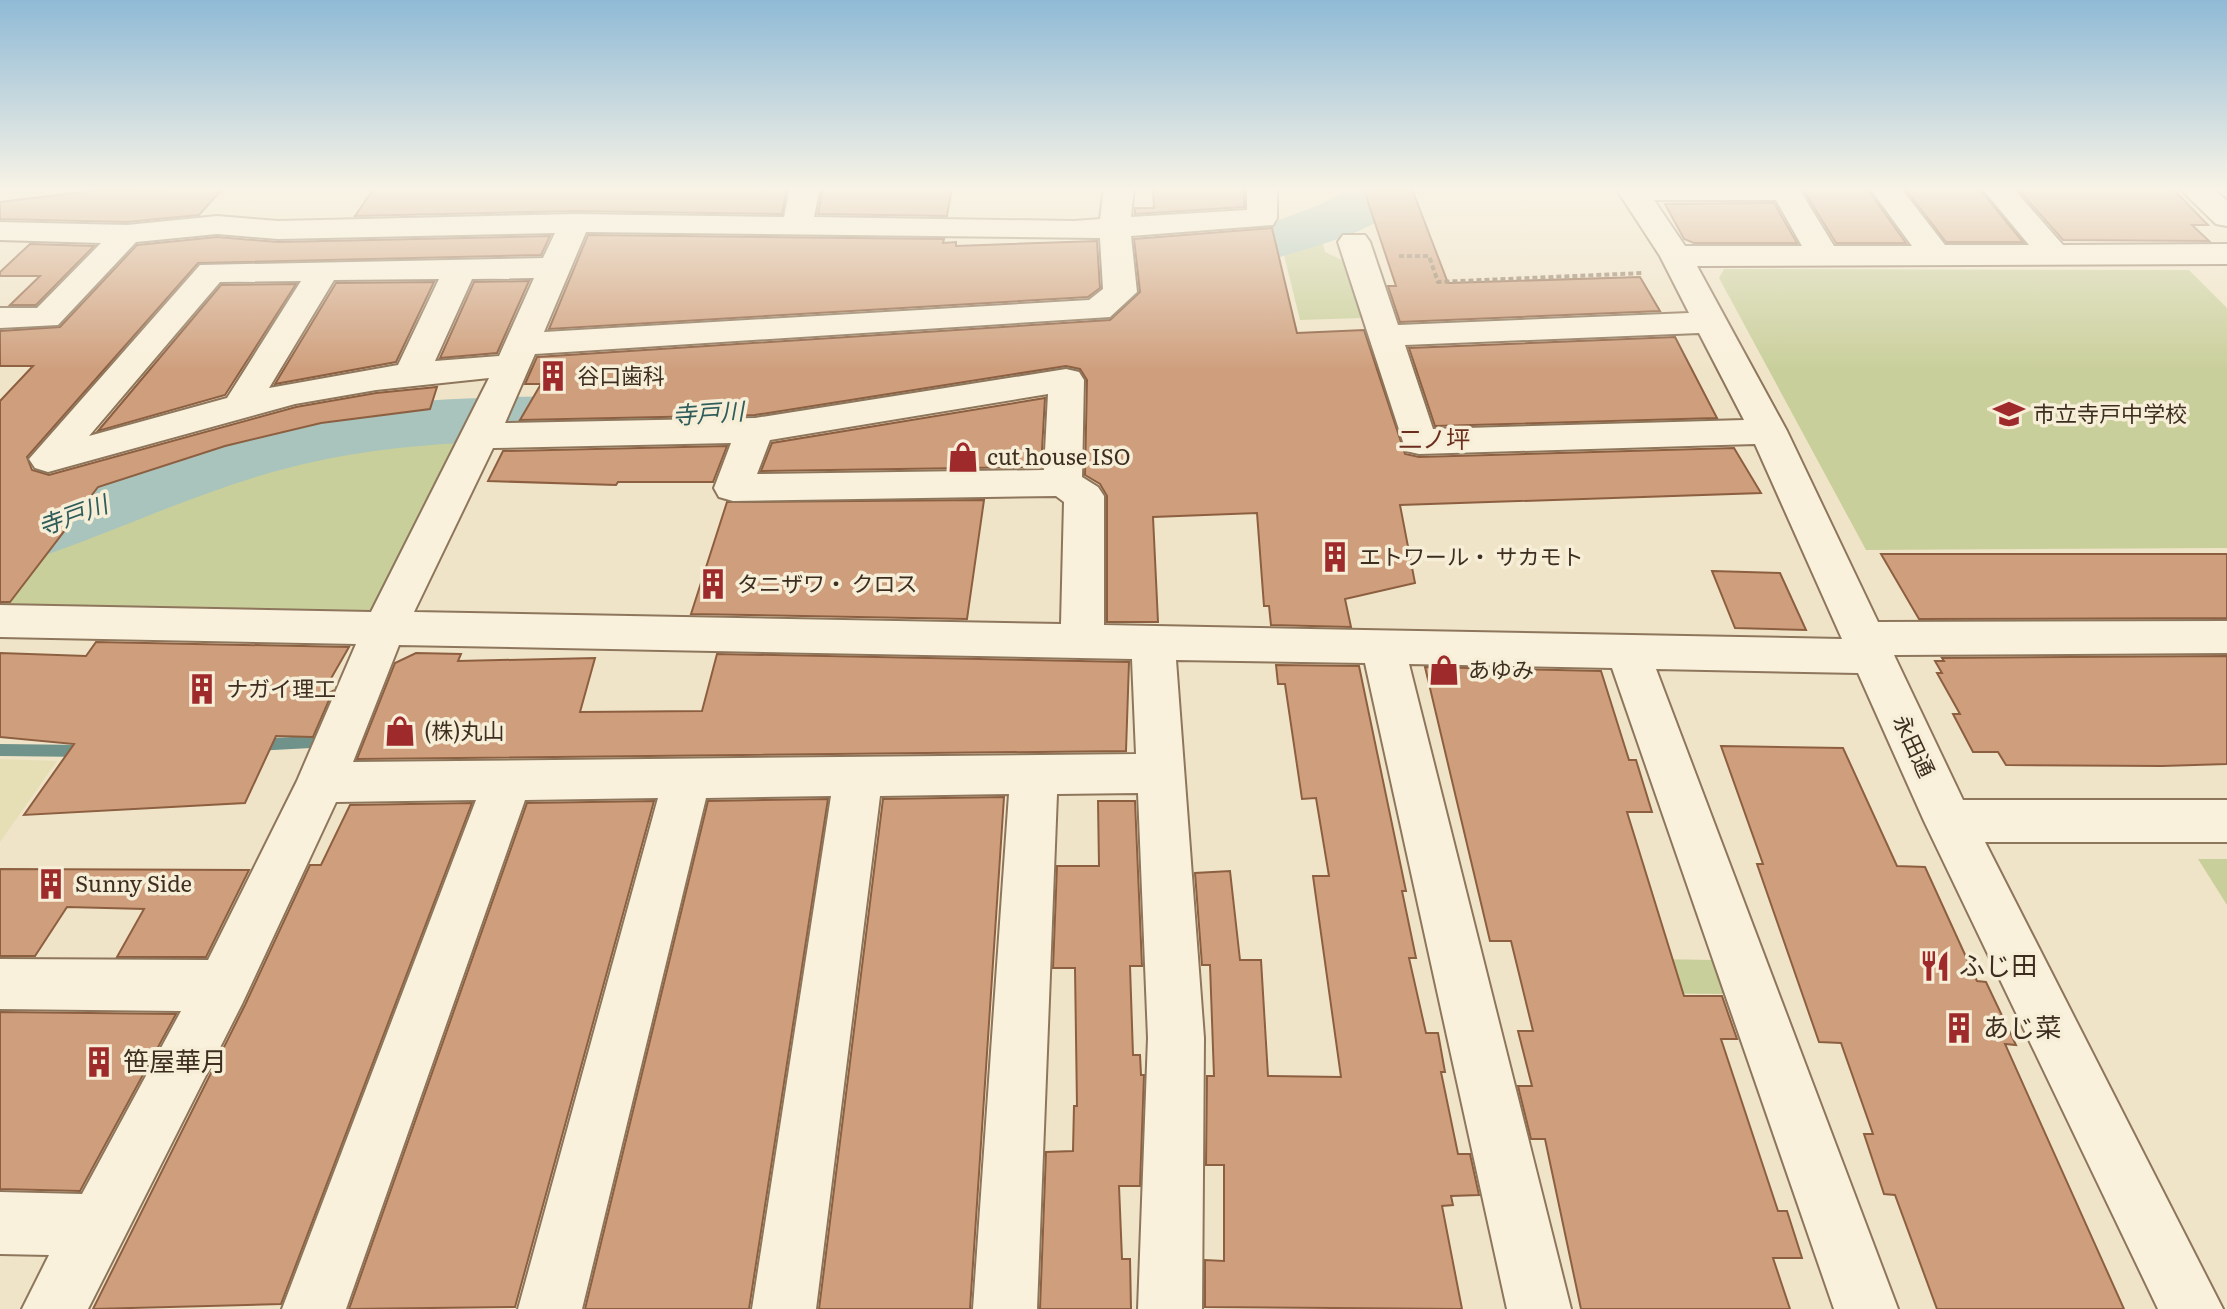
<svg xmlns="http://www.w3.org/2000/svg" width="2227" height="1309" font-family="Literata,'Noto Sans JP',serif">
	<style>
		.farmland { fill: #e6deb5 }
		.green { fill: #c9cf9b }
		.lines { fill: none; stroke-linecap: round; stroke-linejoin: round }
		.stream { fill: #6f938a; fill-rule: evenodd }
		.river { fill: #a9c4bc; fill-rule: evenodd }
		.building { fill: #cf9f7d; stroke: #8d5f41; stroke-width: 2 }
		.minor-casing { stroke: #8d765c; stroke-width: 4 }
		.path { stroke: #8d765c; stroke-width: 4; stroke-dasharray: 5 3; stroke-linecap: butt }
		.minor { fill: #faf1dc; fill-rule: evenodd }
		.labels { text-anchor: middle; stroke-width: 7; stroke-linejoin: round; paint-order: stroke }
		.poi-label { font-size: 22px; fill: #3d2e20; stroke: #f7eed8; text-anchor: start }
		.street-label { font-size: 22px; fill: #3d2e20; stroke: #f7eed8 }
		.water-label { font-size: 24px; font-style: italic; fill: #2f5d5a; stroke: #f7eed8 }
		.neighbourhood-label { font-size: 24px; fill: #6b2e1e; stroke: #f7eed8 }
		.near-poi-label { font-size: 26px; fill: #3d2e20; stroke: #f7eed8; text-anchor: start }
	</style>
	<rect width="100%" height="100%" fill="#f0e4c8"/>
	<polygon class="farmland" points="0,759 57,761 0,842"/>
	<g class="green">
		<polygon points="1321,235 1325,252 1342,260 1361,318 1300,320 1282,247"/>
		<polygon points="1724,269 2189,270 2227,308 2227,548 1866,550 1719,278"/>
		<polygon points="468,431 379,605 361,616 5,610 67,527 254,463 349,443"/>
		<polygon points="2198,859 2227,859 2227,905"/>
		<polygon points="1587,958 1716,960 1727,994 1596,993"/>
	</g>
	<g class="lines">
		<g class="stream">
			<polygon points="311,736 316,738 318,742 316,746 311,748 255,751 250,749 248,745 250,741 255,739"/>
			<polygon points="0,744 87,745 92,747 94,751 92,755 87,757 0,756"/>
		</g>
		<g class="river">
			<path d="M1353,187H1409C1404,195 1399,206 1391,212C1359,240 1281,253 1240,271C1189,294 1155,339 1105,364C1008,412 875,418 768,433L744,426L734,411L744,396L768,389L997,359C1034,348 1071,334 1102,311C1127,293 1148,270 1176,256C1233,228 1300,221 1353,187Z"/>
			<path d="M634,395L658,401L668,417L658,433L634,439C518,441 401,438 288,468C189,493 98,541 0,570V514C110,475 221,430 337,411C435,395 535,397 634,395Z"/>
		</g>
	</g>
	<g class="building">
		<polygon points="224,187 199,215 127,222 0,219 0,202 99,190"/>
		<polygon points="375,187 787,187 782,214 575,211 355,216"/>
		<polygon points="823,187 952,187 947,216 818,214"/>
		<polygon points="1153,187 1244,187 1244,207 1135,214 1135,208 1154,208"/>
		<polygon points="1837,187 1866,187 1906,243 1836,243 1802,188"/>
		<polygon points="1904,187 1978,187 2023,242 1946,242"/>
		<polygon points="2016,187 2171,187 2208,225 2192,225 2209,241 2063,240"/>
		<polygon points="1412,189 1448,283 1640,277 1660,311 1400,322 1388,286 1396,286 1364,190"/>
		<polygon points="1774,203 1797,243 1694,243 1684,239 1665,204"/>
		<polygon points="1272,228 1297,333 1364,330 1405,454 1419,457 1734,448 1761,493 1400,505 1415,583 1345,599 1351,627 1271,625 1269,606 1264,606 1257,513 1153,517 1158,622 1107,622 1107,496 1100,484 1085,475 1087,380 1080,369 1066,366 755,415 520,420 541,384 525,384 537,357 1110,320 1140,292 1134,239"/>
		<polygon points="588,235 944,239 943,243 956,242 956,246 1097,241 1100,288 1088,297 549,329"/>
		<polygon points="550,236 541,255 198,263 27,457 32,470 49,475 296,407 376,393 437,387 430,409 321,423 225,446 98,487 10,602 0,602 0,401 33,366 0,366 0,331 60,327 137,245 217,237 278,242"/>
		<polygon points="30,244 94,246 36,305 10,305 40,276 0,276 0,272"/>
		<polygon points="529,281 497,353 440,358 474,282"/>
		<polygon points="434,282 396,362 275,384 336,283"/>
		<polygon points="296,284 225,395 98,431 221,285"/>
		<polygon points="1675,337 1717,418 1435,426 1409,348"/>
		<polygon points="1045,398 1041,467 761,471 772,443"/>
		<polygon points="727,446 713,482 618,482 616,485 488,481 503,451"/>
		<polygon points="984,500 967,619 691,614 727,502"/>
		<polygon points="1881,554 2227,554 2227,618 1919,619"/>
		<polygon points="1712,571 1780,573 1806,630 1735,628"/>
		<polygon points="96,642 349,647 321,696 333,691 313,737 276,736 245,803 24,815 74,744 0,737 0,653 86,656"/>
		<polygon points="416,653 461,654 458,661 595,658 580,712 702,711 717,654 1129,662 1126,751 357,759 395,663"/>
		<polygon points="2227,656 2227,764 2162,766 2006,765 1998,752 1973,752 1953,714 1960,714 1937,673 1942,673 1935,661 1944,661 1942,658"/>
		<polygon points="1276,665 1359,666 1406,891 1402,891 1416,958 1409,958 1426,1033 1438,1033 1445,1072 1441,1072 1458,1154 1470,1154 1479,1195 1451,1196 1453,1205 1442,1206 1462,1309 1205,1307 1205,1260 1224,1261 1224,1165 1206,1165 1207,1076 1214,1076 1210,965 1202,965 1195,873 1230,871 1240,960 1261,960 1268,1076 1341,1077 1313,876 1329,876 1316,798 1302,799 1285,684 1278,684"/>
		<polygon points="1425,667 1601,671 1629,760 1636,760 1652,812 1627,812 1684,996 1722,996 1737,1039 1721,1039 1778,1211 1787,1211 1802,1258 1773,1258 1790,1309 1581,1309 1545,1139 1531,1139 1518,1086 1532,1086 1518,1031 1533,1031 1511,941 1490,941"/>
		<polygon points="1721,746 1843,748 1897,866 1925,867 1977,981 1986,982 2016,1045 2005,1044 2124,1309 1937,1309 1895,1195 1884,1194 1864,1134 1873,1134 1841,1043 1819,1042 1757,864 1763,864"/>
		<polygon points="1004,797 970,1309 819,1309 883,799"/>
		<polygon points="828,799 749,1309 585,1309 708,801"/>
		<polygon points="654,801 515,1307 349,1309 527,803"/>
		<polygon points="1098,801 1135,801 1142,966 1130,966 1133,1055 1140,1055 1141,1075 1144,1075 1140,1186 1119,1186 1122,1259 1130,1259 1131,1309 1040,1309 1046,1152 1073,1151 1074,1106 1077,1106 1075,968 1053,968 1057,866 1099,866"/>
		<polygon points="472,803 281,1304 93,1309 245,1005 310,865 321,865 350,805"/>
		<polygon points="0,869 249,870 206,957 117,957 144,909 67,907 35,956 0,956"/>
		<polygon points="0,1012 176,1014 80,1191 0,1189"/>
	</g>
	<g class="lines">
		<defs>
			<g id="minor">
				<path d="M790,187H820L814,217L1074,221L1100,219L1104,187H1134L1131,217L1247,210V187H1277V218L1273,225L1131,236L1137,292L1110,317L535,354L505,423L755,418L1066,369L1079,372L1084,380L1082,477L1098,487L1104,496V625L1842,639L1755,444L1419,454L1406,451L1338,242L1343,235H1365L1370,242L1398,325L1689,313L1660,256L1615,187H1798L1834,246H1912L1869,187H1900L1945,245H2029L1981,187H2012L2063,245L2227,244V264L1697,266L1787,431L1878,622L2227,621V653L1894,655L1963,800H2227V842H1985L2223,1309H2158L1924,821L1858,673L1656,669L1898,1309H1834L1612,668L1409,664L1571,1309H1507L1365,663L1176,660L1204,1038L1202,1309H1138L1148,1038L1138,793L1057,794L1037,1309H973L1009,794L880,796L816,1309H752L831,796L706,798L582,1309H518L658,798L525,800L346,1309H282L476,800L336,802L242,1004L88,1309H22L49,1255L0,1254V1192L82,1194L181,1011L0,1009V959L208,960L297,781L356,644L0,637V605L371,612L489,378L376,390L295,404L48,472L35,468L29,459L200,265L543,258L555,233L278,239L217,234L136,242L58,325L0,328V308H37L101,243L0,240V222L127,225L217,216L278,221L575,214L784,217ZM1654,200H1776L1802,246H1685ZM586,232L1100,238L1103,289L1089,300L544,332ZM534,278L499,356L435,361L472,279ZM439,279L398,365L269,388L334,280ZM301,281L227,398L89,436L220,282ZM1699,333L1744,420L1433,429L1405,345ZM1048,394L1044,470L757,474L770,440ZM731,443L714,488L719,497L733,501L1056,496L1064,502L1061,624L414,612L493,448ZM399,645L1132,659L1136,754L353,762Z"/>
				<polygon points="2178,187 2211,187 2227,201 2227,226 2216,224"/>
			</g>
		</defs>
		<use href="#minor" class="minor-casing"/>
		<polyline class="path" points="1399,256 1429,256 1438,282 1643,273"/>
		<use href="#minor" class="minor"/>
	</g>
	<linearGradient id="sky" x2="0" y2="1"><stop stop-color="#8fbad6"/><stop offset="0.51" stop-color="#f8f3e6"/><stop offset="1" stop-color="#f8f3e6" stop-opacity="0"/></linearGradient>
	<rect width="2227" height="370" fill="url(#sky)"/>
	<defs>
		<symbol id="building-bare" viewBox="-9 -9 18 18"><path d="M-4-6H4V6H1V3H-1V6H-4ZM-2.5-4.3h1.7v1.8h-1.7ZM.8-4.3h1.7v1.8H.8ZM-2.5-1h1.7V.8h-1.7ZM.8-1h1.7V.8H.8Z" fill="#9e2a2b" stroke="#f7eed8" stroke-width="2.5" paint-order="stroke"/></symbol>
		<symbol id="school-bare" viewBox="-9 -9 18 18"><path d="M0-5L7-2L0 1L-7-2ZM-4 1L0 2.5L4 1V4Q0 6-4 4Z" fill="#9e2a2b" stroke="#f7eed8" stroke-width="2.5" paint-order="stroke"/></symbol>
		<symbol id="shop-bare" viewBox="-9 -9 18 18"><path d="M-5-2.5h2.3a2.7 3.5 0 0 1 5.4 0H5L5.5 6h-11ZM-1.5-2.5h3a1.5 2.3 0 0 0-3 0Z" fill="#9e2a2b" stroke="#f7eed8" stroke-width="2.5" paint-order="stroke"/></symbol>
		<symbol id="restaurant-bare" viewBox="-9 -9 18 18"><path d="M-5-6h1v4h1v-4h1v4h1v-4h1v5L-1.5 .5V6h-2V.5L-5-1ZM5-6V6H3V1.5H1.5Q1.5-4 5-6Z" fill="#9e2a2b" stroke="#f7eed8" stroke-width="2.5" paint-order="stroke"/></symbol>
	</defs>
	<g fill-rule="evenodd">
		<use href="#building-bare" x="531" y="354" width="44" height="44"/>
		<use href="#school-bare" x="1987" y="392" width="44" height="44"/>
		<use href="#shop-bare" x="941" y="435" width="44" height="44"/>
		<use href="#building-bare" x="1313" y="535" width="44" height="44"/>
		<use href="#building-bare" x="691" y="562" width="44" height="44"/>
		<use href="#shop-bare" x="1422" y="648" width="44" height="44"/>
		<use href="#building-bare" x="180" y="667" width="44" height="44"/>
		<use href="#shop-bare" x="378" y="709" width="44" height="44"/>
		<use href="#building-bare" x="29" y="862" width="44" height="44"/>
		<use href="#restaurant-bare" x="1913" y="944" width="44" height="44"/>
		<use href="#building-bare" x="1937" y="1006" width="44" height="44"/>
		<use href="#building-bare" x="77" y="1040" width="44" height="44"/>
	</g>
	<g class="labels">
		<g class="poi-label">
			<text x="577" y="384">谷口歯科</text>
			<text x="2033" y="422">市立寺戸中学校</text>
			<text x="987" y="465">cut house ISO</text>
			<text x="1359" y="565">エトワール・ サカモト</text>
			<text x="737" y="592">タニザワ・ クロス</text>
			<text x="1468" y="678">あゆみ</text>
			<text x="226" y="697">ナガイ理工</text>
			<text x="424" y="739">(株)丸山</text>
			<text x="75" y="892">Sunny Side</text>
		</g>
		<g class="street-label">
			<text transform="translate(1914 746) rotate(65)" y="8">永田通</text>
		</g>
		<g class="water-label">
			<text transform="translate(708 414) rotate(-4)" y="8">寺戸川</text>
			<text transform="translate(73 516) rotate(-20)" y="8">寺戸川</text>
		</g>
		<g class="neighbourhood-label">
			<text x="1434" y="448">二ノ坪</text>
		</g>
		<g class="near-poi-label">
			<text x="1959" y="975">ふじ田</text>
			<text x="1983" y="1037">あじ菜</text>
			<text x="123" y="1071">笹屋華月</text>
		</g>
	</g>
</svg>
